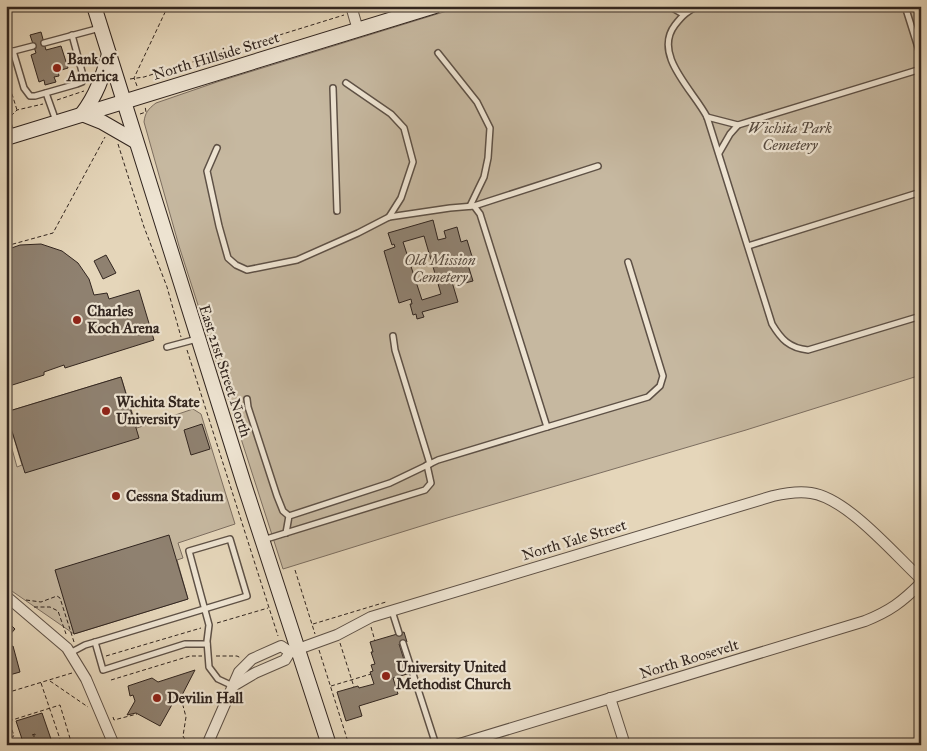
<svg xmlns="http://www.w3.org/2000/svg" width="927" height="751" font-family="'IM FELL Great Primer',serif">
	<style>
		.green { fill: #c6b8a0; stroke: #7c6e60 }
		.building { fill: #8f8170; stroke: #31251f; fill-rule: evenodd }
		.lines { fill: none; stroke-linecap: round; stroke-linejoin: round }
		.lane-casing { stroke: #5e5146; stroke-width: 8 }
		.street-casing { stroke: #5e5146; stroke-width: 12 }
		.secondary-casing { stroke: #31251f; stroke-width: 16 }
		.path { stroke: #31251f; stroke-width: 1; stroke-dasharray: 4 2.5; stroke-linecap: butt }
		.lane { stroke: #eee4d2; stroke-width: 5 }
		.street { stroke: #eee4d2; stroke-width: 10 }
		.secondary { stroke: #eee4d2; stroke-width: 14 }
		.poi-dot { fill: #8f2418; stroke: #eee4d2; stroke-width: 2 }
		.labels { text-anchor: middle; stroke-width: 4.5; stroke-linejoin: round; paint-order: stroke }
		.street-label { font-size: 15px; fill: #31251f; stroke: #eee4d2 }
		.poi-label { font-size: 15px; font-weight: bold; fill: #31251f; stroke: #eee4d2; text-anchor: start }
		.park-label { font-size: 15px; font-style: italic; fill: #564a3f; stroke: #eee4d2 }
	</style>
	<rect width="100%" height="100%" fill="#e5d6ba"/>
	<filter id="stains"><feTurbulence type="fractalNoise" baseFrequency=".004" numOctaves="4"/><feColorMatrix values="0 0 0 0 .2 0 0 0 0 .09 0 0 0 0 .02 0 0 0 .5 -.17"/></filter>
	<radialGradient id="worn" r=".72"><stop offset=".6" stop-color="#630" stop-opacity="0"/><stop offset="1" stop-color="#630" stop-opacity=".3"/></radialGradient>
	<g class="green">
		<path d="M463,6H921V375L746,430L447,518L283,569L179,246L144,122C145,113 148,109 156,103L217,82Z"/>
		<polygon points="121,377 137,428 193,409 201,414 235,524 178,543 183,558 177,560 188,599 74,634 6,587 6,427 17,467 22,465 6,412"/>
	</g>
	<g class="building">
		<polygon points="41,32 46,50 61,46 68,68 58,71 59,76 54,77 56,82 45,85 44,80 39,82 31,55 36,53 30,35"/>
		<path d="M433,220L438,240L446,238L444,231L457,227L461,242L467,240L474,263L468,265L473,281L461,284L459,279L452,282L458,302L422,312L424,317L417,319L416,314L413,315L410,304H412L411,299L399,303L384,251L395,247L394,244L392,245L388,233ZM424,236L441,294L422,300L403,242Z"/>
		<polygon points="41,244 62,251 78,263 89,279 94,295 107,293 109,299 139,290 154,340 65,368 64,365 44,372 44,375 6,387 6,250 20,245"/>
		<polygon points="106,255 116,273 103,279 94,261"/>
		<polygon points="121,377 139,438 25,473 6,412"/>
		<polygon points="202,424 210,449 191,455 184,430"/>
		<polygon points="169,535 188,599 74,634 55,570"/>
		<polygon points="6,620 15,629 6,639"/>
		<polygon points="404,632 407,642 399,644 406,666 408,666 411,673 393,678 398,694 359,706 362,716 346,721 337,692 358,686 359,688 374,684 370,672 373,671 371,665 375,664 371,652 373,652 370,642"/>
		<polygon points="13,646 20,672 6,676 6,648"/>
		<polygon points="195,670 180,699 174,701 160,726 136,713 127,715 135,701 133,695 130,696 128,686 152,678 158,682"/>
		<polygon points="42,713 53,745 6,745 22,739 16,721"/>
	</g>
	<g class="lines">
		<defs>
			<g id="lane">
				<polyline points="669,6 683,14"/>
				<path d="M699,6C688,10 682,16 675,25C652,55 694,91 707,117L772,324C781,339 789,348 808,350L921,316"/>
				<polyline points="764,6 790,8 805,6"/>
				<polyline points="905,6 921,57"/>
				<polyline points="44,43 100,28"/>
				<polyline points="13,51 24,88 30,96 35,96 77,84 82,82 84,79 72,35"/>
				<polyline points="6,53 33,46"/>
				<polyline points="438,53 477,102 490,128 488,158 484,177 470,206"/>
				<polyline points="346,83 391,114 404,128 413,162 401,198 389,217"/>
				<polyline points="333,88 337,211"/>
				<polyline points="46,93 56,121"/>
				<polyline points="707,117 738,125"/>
				<polyline points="217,148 207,171 219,226 228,258 236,265 247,270 297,260 358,233 389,217 450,208 474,206 480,214 547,427 648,397 660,386 663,376 628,262"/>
				<polyline points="719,153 730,134 738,125 921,69"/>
				<polyline points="474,206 598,166"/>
				<polyline points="748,246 921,192"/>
				<polyline points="393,336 395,350 430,464"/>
				<polyline points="167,347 197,339"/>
				<polyline points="247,399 248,407 277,496 283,511 289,516"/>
				<polyline points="286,533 289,516 390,483 438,460 547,427"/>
				<polyline points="263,540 425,490 431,483 427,465"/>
				<polyline points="392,611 399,633"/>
				<polyline points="95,642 103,670 185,644 207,644"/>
				<polyline points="403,643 436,745"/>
				<path d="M70,653L85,645L102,640C150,625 199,611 247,596L230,539L189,551L209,625L207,641L209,667L218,679L233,686"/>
			</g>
			<g id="street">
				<polyline points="351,6 358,30"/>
				<polyline points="6,125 10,137"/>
				<polyline points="6,596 67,648 86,679 114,745"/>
				<path d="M233,686L255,673L285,660L290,652L337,635L371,617L773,496C786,493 798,491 811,493C847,498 894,554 921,579"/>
				<polyline points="610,698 625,745"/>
				<polyline points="207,745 239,672 252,659 281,646 290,652"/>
				<path d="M456,745L865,621C890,611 902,602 921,583"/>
			</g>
			<g id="secondary">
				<polyline points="94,6 244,484 329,745"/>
				<path d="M109,54C103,76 96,96 82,114L102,122L135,141"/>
				<polyline points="6,138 435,6"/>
			</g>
		</defs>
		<use href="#lane" class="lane-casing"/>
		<use href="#street" class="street-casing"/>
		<use href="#secondary" class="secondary-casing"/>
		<g class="path">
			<polyline points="6,75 17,110"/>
			<polyline points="130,79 144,77 344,15"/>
			<polyline points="137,86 134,78 168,6"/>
			<polyline points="57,100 84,91"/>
			<polyline points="140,114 146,112 145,106"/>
			<polyline points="11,116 17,110 43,104"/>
			<polyline points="118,144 144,227 167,287 181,337"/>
			<polyline points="6,246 53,233 105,137"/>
			<polyline points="187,350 278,636"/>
			<polyline points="295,570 315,634"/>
			<polyline points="26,600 41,602 57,596 60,598 74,642"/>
			<polyline points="34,607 50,607 58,611 66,634"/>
			<polyline points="217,623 268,608"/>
			<polyline points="313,624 386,602"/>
			<polyline points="371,627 375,641"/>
			<polyline points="340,643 354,687"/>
			<polyline points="319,650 349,745"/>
			<polyline points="106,656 201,628"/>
			<polyline points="216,656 237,656 241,658"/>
			<polyline points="111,680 190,656 202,656"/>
			<polyline points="50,681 88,707"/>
			<polyline points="41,683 62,745"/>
			<polyline points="331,686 371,674"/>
			<polyline points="6,693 72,673"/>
			<polyline points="181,698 186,717 183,736 188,745"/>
			<polyline points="6,711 14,736 6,738"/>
			<polyline points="113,717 114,720 137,714"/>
			<polyline points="9,721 60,705 72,745"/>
			<polyline points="32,735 35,734 36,736 33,736"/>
			<polyline points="86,745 102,740"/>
		</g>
		<use href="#lane" class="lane"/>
		<use href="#street" class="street"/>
		<use href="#secondary" class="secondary"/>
	</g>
	<g class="poi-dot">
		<circle cx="57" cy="68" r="5"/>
		<circle cx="77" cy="320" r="5"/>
		<circle cx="106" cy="411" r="5"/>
		<circle cx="116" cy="496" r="5"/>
		<circle cx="386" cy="676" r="5"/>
		<circle cx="157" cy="698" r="5"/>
	</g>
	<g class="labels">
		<g class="street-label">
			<text transform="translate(216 56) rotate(-17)" y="5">North Hillside Street</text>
			<text transform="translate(225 371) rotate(72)" y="5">East 21st Street North</text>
			<text transform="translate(574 540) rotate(-17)" y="5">North Yale Street</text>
			<text transform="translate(689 659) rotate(-17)" y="5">North Roosevelt</text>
		</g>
		<g class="poi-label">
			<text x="67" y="64">Bank of<tspan x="67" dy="17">America</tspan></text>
			<text x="87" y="316">Charles<tspan x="87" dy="17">Koch Arena</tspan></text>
			<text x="116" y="407">Wichita State<tspan x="116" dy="17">University</tspan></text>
			<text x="126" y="501">Cessna Stadium</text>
			<text x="396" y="672">University United<tspan x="396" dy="17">Methodist Church</tspan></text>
			<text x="167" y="703">Devilin Hall</text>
		</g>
		<g class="park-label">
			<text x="790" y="133">Wichita Park<tspan x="790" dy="17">Cemetery</tspan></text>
			<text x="440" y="265">Old Mission<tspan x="440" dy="17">Cemetery</tspan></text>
		</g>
	</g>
	<rect width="927" height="751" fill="none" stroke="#e5d6ba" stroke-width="25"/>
	<rect x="8" y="8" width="912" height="736" fill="none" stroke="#31251f" stroke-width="2.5"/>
	<rect x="12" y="12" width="902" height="726" fill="none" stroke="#31251f"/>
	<rect width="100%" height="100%" filter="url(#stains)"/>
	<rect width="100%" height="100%" fill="url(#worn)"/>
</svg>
